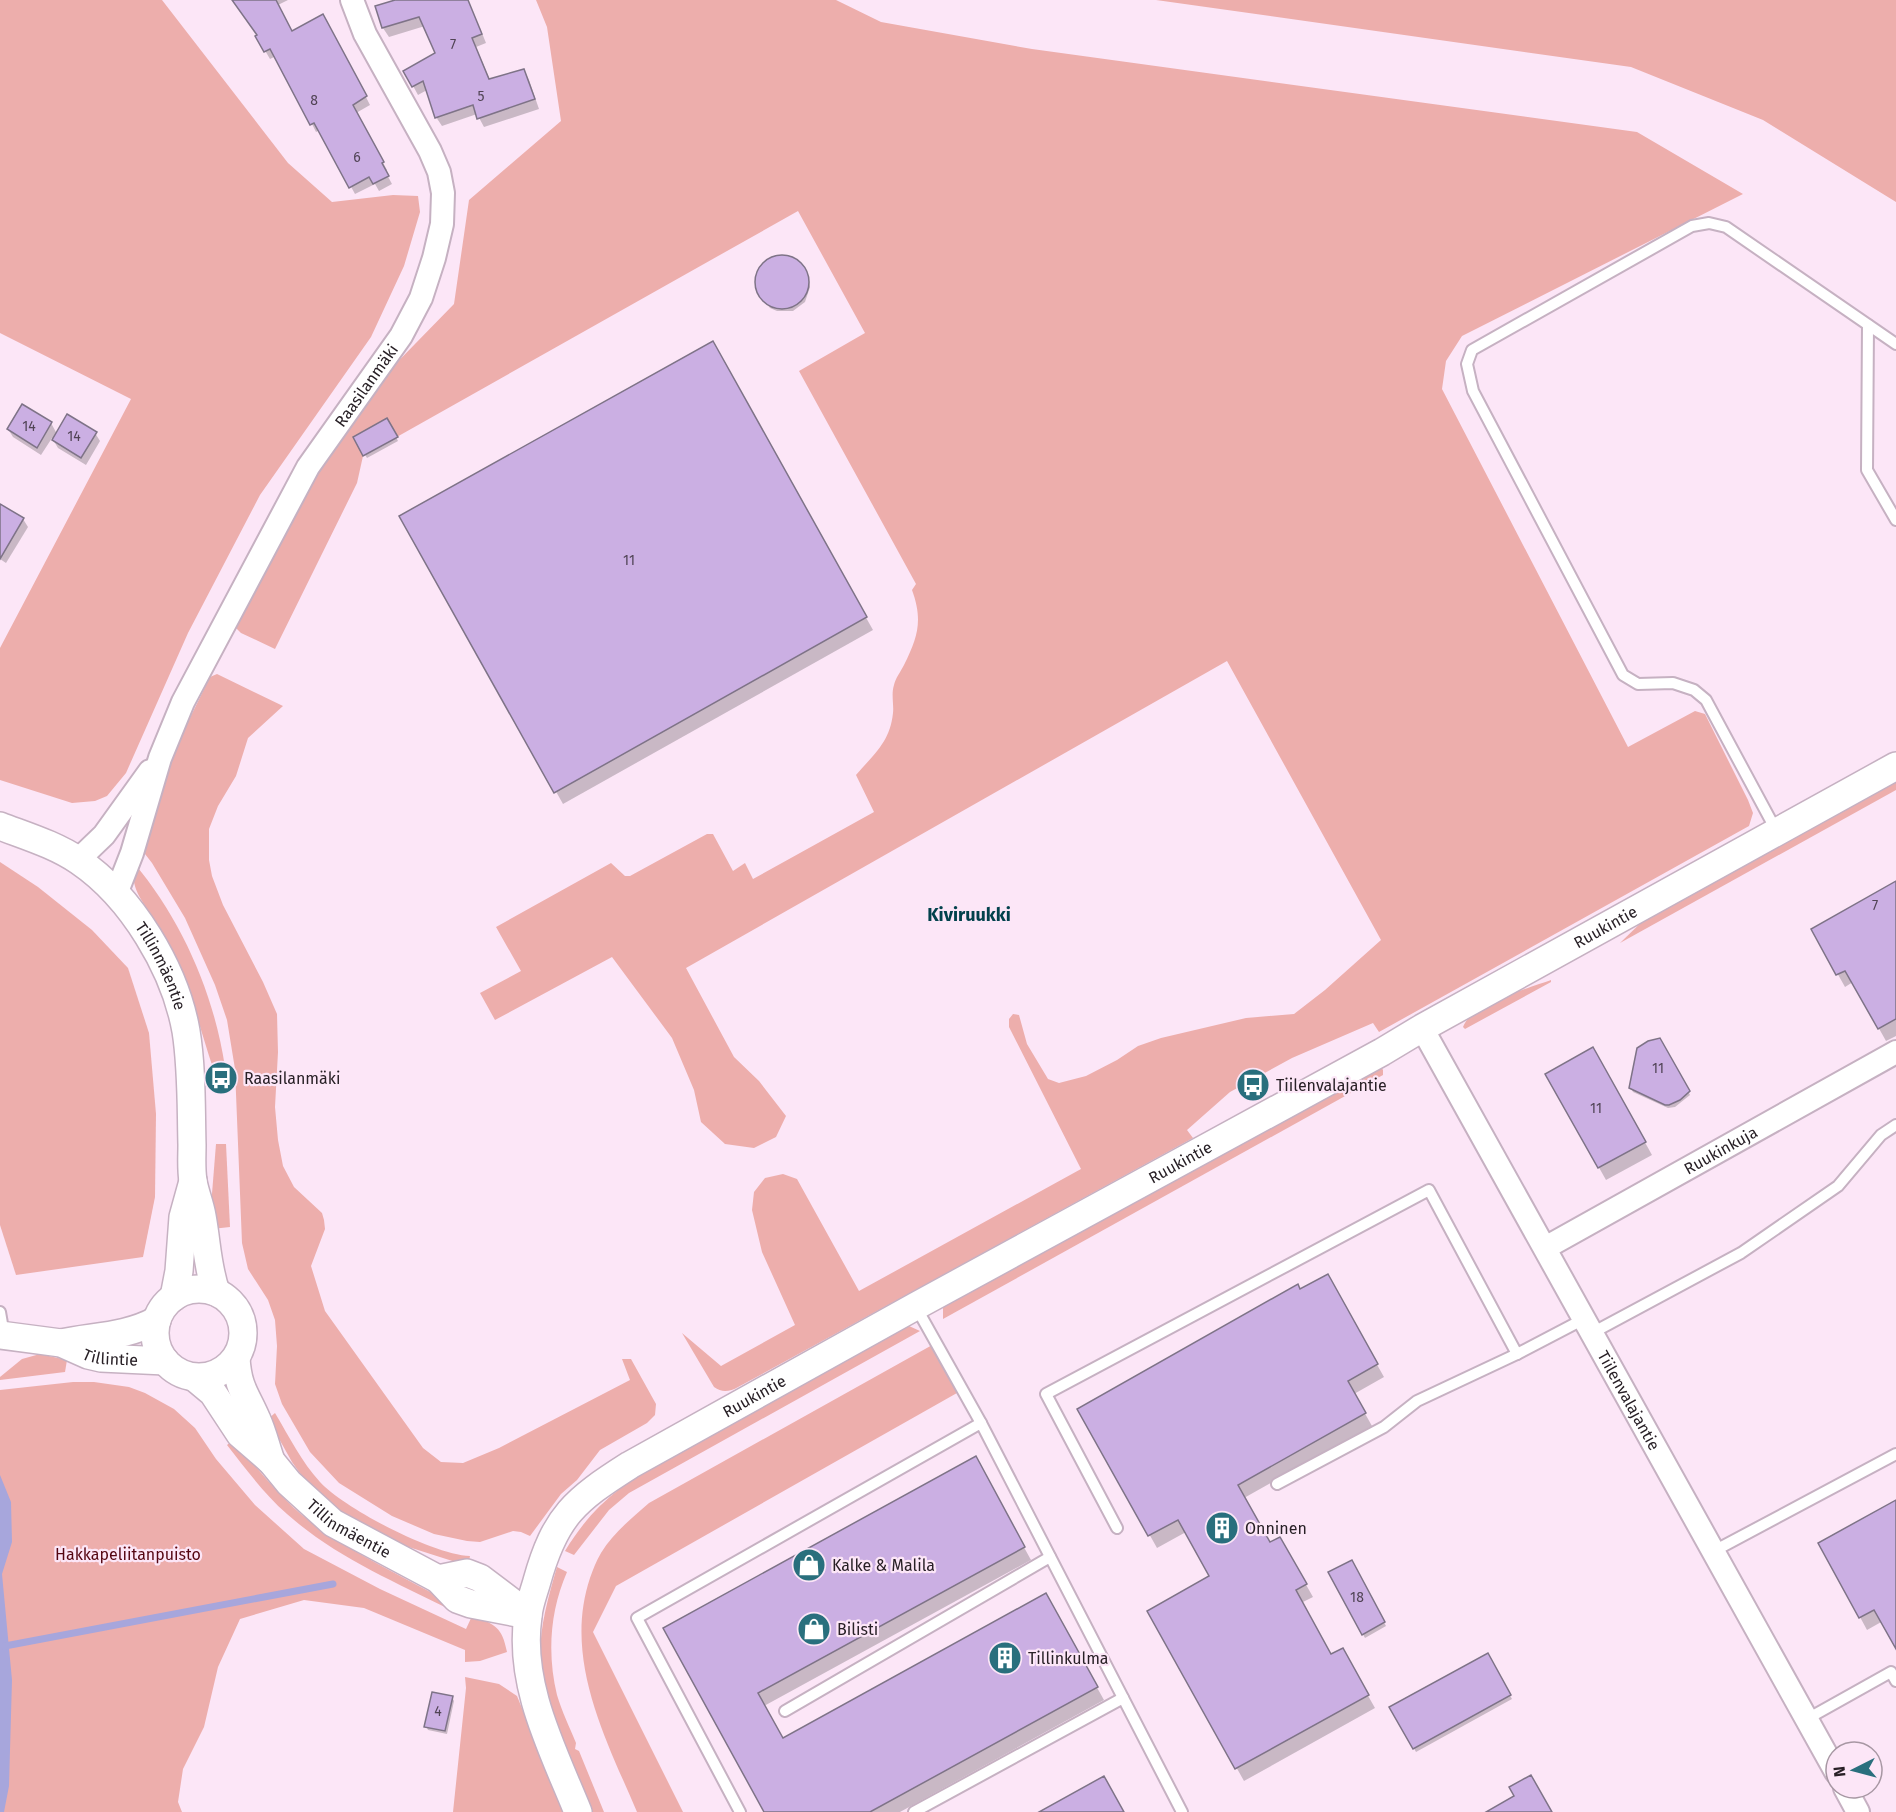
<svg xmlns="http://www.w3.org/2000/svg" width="1896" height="1812" font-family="'Fira Sans',sans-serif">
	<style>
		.green { fill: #edaeac }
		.water { fill: #a7a6dc }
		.shadow { fill: #0003 }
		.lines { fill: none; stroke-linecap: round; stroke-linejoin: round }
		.stream { stroke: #a7a6dc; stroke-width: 7 }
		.building { fill: #cbafe3; stroke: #7e7387; stroke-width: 1.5 }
		.service-casing { stroke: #c6b1c2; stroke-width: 14 }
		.minor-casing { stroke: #c6b1c2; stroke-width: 26 }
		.tertiary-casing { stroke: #c6b1c2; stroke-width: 30 }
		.service { stroke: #fff; stroke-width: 10 }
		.minor { stroke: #fff; stroke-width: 22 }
		.tertiary { stroke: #fff; stroke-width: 27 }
		.labels { text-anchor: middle; stroke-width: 4.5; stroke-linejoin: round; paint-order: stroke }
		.number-label { font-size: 14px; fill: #514455 }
		.street-label { font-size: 16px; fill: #282026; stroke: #fce6f7 }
		.poi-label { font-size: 16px; fill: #282026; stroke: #fce6f7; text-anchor: start }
		.park-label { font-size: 16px; fill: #550612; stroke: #fce6f7 }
		.neighbourhood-label { font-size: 18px; font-weight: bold; fill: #02414c; stroke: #fce6f7 }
	</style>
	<rect width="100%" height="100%" fill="#fce6f7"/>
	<g class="green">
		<polygon points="0,0 162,0 288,163 332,202 393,195 418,196 420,212 404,266 371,337 260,495 188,633 126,773 107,796 95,801 72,803 0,780 0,648 131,399 0,333"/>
		<path d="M536,0H836L881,22L1032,49L1637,132L1743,194L1462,336L1446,361L1442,389L1628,747L1695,711L1705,714L1748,800L1753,813L1749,826L1379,1032L1373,1023L1292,1058L1230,1092L1187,1130L1193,1138L751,1380C739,1386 727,1397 714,1387L682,1333L721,1366L795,1325L762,1252L752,1210L754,1192L765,1178L783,1174L797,1179L859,1291L1081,1169L1009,1027V1019L1013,1014L1019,1015L1027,1044L1048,1079L1059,1083L1086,1076L1117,1060L1138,1046L1161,1038L1246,1018L1294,1014L1325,990L1381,940L1227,661L686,968L734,1057L759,1081L786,1116L776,1137L754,1148L725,1144L701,1122L694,1090L672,1038L612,957L495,1020L480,993L521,971L496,927L611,863L625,876H630L707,834H713L733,871L745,863L753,879L874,812L856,775C874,754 890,742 893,713C894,705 891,694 894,685C895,679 901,671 904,665C918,637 923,620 912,590L916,584L799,371L865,333L798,211L363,456L357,483L275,649L241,633L235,627L294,505L375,385L454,304L469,200L561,121L547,27Z"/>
		<polygon points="1156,0 1896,0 1896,202 1763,120 1631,67"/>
		<polygon points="217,674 283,706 248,738 236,776 218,806 209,829 209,860 212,876 223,905 263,982 277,1014 278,1052 275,1107 278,1140 283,1166 294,1187 322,1213 324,1220 325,1229 311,1266 325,1311 423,1448 441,1462 463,1463 499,1448 630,1380 622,1359 631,1359 656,1404 655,1415 647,1423 600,1450 577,1480 561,1494 530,1536 521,1532 513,1531 480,1542 467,1541 434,1534 392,1516 339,1483 310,1452 282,1404 275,1384 277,1346 275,1320 268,1300 248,1269 242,1243 235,1069 227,1020 215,985 185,918 152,863 145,854 137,848 182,734 210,677"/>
		<polygon points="1896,777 1896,790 1620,943 1652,912"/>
		<polygon points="0,862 38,887 92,930 128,968 149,1033 156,1114 155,1197 143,1257 16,1275 0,1225"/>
		<path d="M134,863C182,920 214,994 225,1067L213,1068C196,1017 187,972 158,925C145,904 129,890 134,863Z"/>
		<path d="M1551,980V982L1465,1029L1463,1027C1471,1004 1529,988 1551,980Z"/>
		<polygon points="1380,1065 1383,1070 1383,1075 943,1319 943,1308 946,1305"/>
		<polygon points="216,1144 226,1144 230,1227 212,1229 211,1206"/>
		<path d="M909,1326L920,1331L629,1493L609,1510L574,1555L565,1551C593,1505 621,1485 667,1459Z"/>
		<path d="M934,1344L957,1393L616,1586L593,1632L683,1812H637C606,1739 563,1659 590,1578C593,1570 596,1561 601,1553C613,1533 631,1519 649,1503Z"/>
		<polygon points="40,1354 67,1360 65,1372 0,1380 0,1377 22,1359"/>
		<path d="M73,1382H94L129,1387L145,1393L174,1409L195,1428L216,1459L255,1505L304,1549L380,1589L466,1629L473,1614C495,1626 502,1626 507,1652L480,1661L465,1662V1650L364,1608L304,1600L240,1619L218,1667L204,1727L183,1769L178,1802L182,1812H0V1390Z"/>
		<path d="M275,1413C290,1438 301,1461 320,1482C345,1509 434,1555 470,1556L468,1566L393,1542L337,1509L304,1479L292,1462L268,1419Z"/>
		<path d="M234,1439C252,1463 272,1487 294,1508C338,1547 400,1575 451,1603L449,1609C393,1581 334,1556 287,1514C264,1494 246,1469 227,1445Z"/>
		<path d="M557,1567L567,1572C550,1611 547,1654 557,1695C562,1712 570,1728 576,1743L575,1749L579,1751L604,1812H590C573,1770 546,1716 541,1672C537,1636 547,1601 557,1567Z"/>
		<polygon points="465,1677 499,1684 517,1696 564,1812 453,1812 466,1688"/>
	</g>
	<polygon class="water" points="0,1475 11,1502 12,1542 2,1574 12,1680 9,1786 4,1812 0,1812"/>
	<g class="shadow">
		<polygon points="233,0 288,0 278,5 292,32 341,48 370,105 356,113 387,170 385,171 392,184 379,191 375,184 355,194 320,130 316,132 312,124 276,56 270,59 257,37 258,36"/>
		<polygon points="401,0 461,0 480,28 486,43 476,47 490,80 524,70 529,80 539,109 484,127 477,114 442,126 436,117 427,90 418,95 405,71 437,54 425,26 389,37 383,28 377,7"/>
		<polygon points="777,256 785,256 798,262 809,280 810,287 805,302 793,311 777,311 770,308 758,292 756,277 763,263"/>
		<polygon points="712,343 873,630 563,804 401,517"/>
		<polygon points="387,420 398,441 367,458 355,438"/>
		<polygon points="51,423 57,434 95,433 100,441 86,465 58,448 52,438 41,455 13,437 8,429"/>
		<polygon points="0,505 23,519 28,527 6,563 0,559"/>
		<polygon points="1896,883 1896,1036 1886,1041 1853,982 1845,987 1813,930"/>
		<polygon points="1660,1040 1690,1095 1675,1107 1668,1108 1633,1092 1631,1088"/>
		<polygon points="1593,1049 1652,1155 1606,1180 1547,1075"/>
		<polygon points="1327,1276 1384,1377 1354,1394 1372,1426 1244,1498 1270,1544 1280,1539 1313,1597 1301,1603 1331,1656 1342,1650 1375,1708 1244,1781 1149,1612 1212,1577 1186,1532 1157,1548 1079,1409"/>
		<polygon points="975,1458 1031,1560 764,1706 782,1740 1045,1595 1104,1700 900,1812 766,1812 665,1629"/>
		<polygon points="1896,1501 1896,1646 1883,1621 1867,1630 1860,1617"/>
		<polygon points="1351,1562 1386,1626 1365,1638 1330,1573"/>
		<polygon points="1487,1655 1512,1699 1416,1752 1391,1708"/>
		<polygon points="452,1697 454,1701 447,1734 428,1730 426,1726"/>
	</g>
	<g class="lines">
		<polyline class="stream" points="5,1646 333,1584"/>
	</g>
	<g class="building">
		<polygon points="232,0 276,0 292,31 323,14 367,96 353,105 384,162 382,163 389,176 373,184 369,177 349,188 314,123 310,125 270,49 264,52 255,36 257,35"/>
		<polygon points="395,0 468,0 482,34 472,38 489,79 524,69 535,99 477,119 473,105 435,118 423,81 412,87 403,71 435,53 419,17 382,28 375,6"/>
		<circle cx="782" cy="282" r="27"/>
		<polygon points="713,341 867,617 554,793 399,516"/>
		<polygon points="22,404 52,422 37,448 7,429"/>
		<polygon points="67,414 97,432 81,458 52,440"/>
		<polygon points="387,418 398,437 363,456 353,437"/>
		<polygon points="0,504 24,518 0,559"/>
		<polygon points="1896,881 1896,1019 1878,1029 1845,971 1836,975 1811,929"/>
		<polygon points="1660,1038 1690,1091 1680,1100 1669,1105 1665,1105 1629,1088 1637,1048 1648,1041"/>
		<polygon points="1593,1047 1646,1142 1598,1168 1545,1074"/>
		<polygon points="1328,1274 1378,1364 1348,1381 1366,1413 1238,1485 1270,1542 1280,1537 1307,1584 1296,1590 1331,1654 1343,1648 1369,1695 1235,1769 1147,1611 1209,1576 1178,1520 1148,1536 1077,1409 1298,1284 1300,1289"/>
		<polygon points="976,1456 1025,1547 758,1693 783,1738 1046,1593 1098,1687 870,1812 764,1812 663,1628"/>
		<polygon points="1896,1500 1896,1649 1874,1610 1859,1618 1818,1543"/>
		<polygon points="1352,1560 1385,1622 1362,1635 1328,1572"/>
		<polygon points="1488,1653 1511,1695 1413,1749 1389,1707"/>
		<polygon points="432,1692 453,1696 445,1731 424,1727"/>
		<polygon points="1531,1775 1552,1812 1486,1812 1514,1796 1509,1787"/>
		<polygon points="1104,1776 1124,1812 1039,1812"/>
	</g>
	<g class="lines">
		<defs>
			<g id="service">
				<polyline points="1868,325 1867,470 1896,520"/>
				<polyline points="1777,832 1706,700 1694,690 1673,683 1638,684 1623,675 1473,391 1467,364 1472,350 1692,226 1709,223 1726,227 1896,344"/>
				<polyline points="916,1307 981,1423"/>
				<polyline points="0,1312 4,1335"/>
				<polyline points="1592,1333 1741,1253 1838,1186 1881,1135 1896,1125"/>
				<polyline points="1277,1484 1384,1427 1417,1401 1517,1354 1584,1319"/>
				<polyline points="1117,1528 1046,1394 1429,1190 1517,1354"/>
				<polyline points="1714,1551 1896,1454"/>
				<polyline points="785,1711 1050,1557"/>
				<polyline points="1807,1719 1891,1672 1896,1681"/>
				<polyline points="740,1812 637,1618 981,1423 1182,1812"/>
				<polyline points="914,1812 1123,1698"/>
			</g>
			<g id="minor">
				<polyline points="78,860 104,835 150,771"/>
				<path id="s1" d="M116,894L132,853L160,758L183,702L308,467L401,336L421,298L434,258L442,224L443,193L439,172L430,151L365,34L352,0"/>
				<path id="s2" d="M1422,1028L1836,1772"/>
				<path id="s3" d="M1545,1248L1896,1052"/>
				<polyline points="1845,1788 1858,1812"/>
			</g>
			<g id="tertiary">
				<path id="s4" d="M0,826C26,836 56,845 79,861C132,897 175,969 186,1031C192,1068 191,1107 192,1145C192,1157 191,1169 193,1181C195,1193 200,1204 202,1216C207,1243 207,1266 216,1292"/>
				<circle cx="199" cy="1333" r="44"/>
				<polyline points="174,1297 179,1271 183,1217 193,1181"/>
				<path id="s5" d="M0,1335L61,1343L88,1355L101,1358L165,1361"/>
				<path d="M61,1343C94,1336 126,1337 157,1320"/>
				<path d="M236,1358C238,1389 246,1394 257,1420C263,1433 266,1447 271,1461"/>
				<path id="s6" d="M195,1378L213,1393L240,1434L271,1461L289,1483L333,1523L438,1579L457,1599L471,1604L528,1615"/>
				<polyline points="438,1579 467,1573 480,1578 525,1612"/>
				<path id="s7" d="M578,1812C553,1750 518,1685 528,1616C529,1604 534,1592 537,1581C555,1516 575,1500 630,1465L916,1306L1382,1052L1422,1028L1896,766"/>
			</g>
		</defs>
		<use href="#service" class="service-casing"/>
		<use href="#minor" class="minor-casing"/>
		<use href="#tertiary" class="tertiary-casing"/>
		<use href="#service" class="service"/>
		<use href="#minor" class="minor"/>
		<use href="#tertiary" class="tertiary"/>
	</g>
	<defs>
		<symbol id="bus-disc" viewBox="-11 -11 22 22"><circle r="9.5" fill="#296f7d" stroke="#fce6f7"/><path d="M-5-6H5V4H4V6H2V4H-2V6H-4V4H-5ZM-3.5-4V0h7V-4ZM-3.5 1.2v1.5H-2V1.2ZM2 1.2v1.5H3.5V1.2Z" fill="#fff"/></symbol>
		<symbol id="building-disc" viewBox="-11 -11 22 22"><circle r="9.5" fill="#296f7d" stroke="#fce6f7"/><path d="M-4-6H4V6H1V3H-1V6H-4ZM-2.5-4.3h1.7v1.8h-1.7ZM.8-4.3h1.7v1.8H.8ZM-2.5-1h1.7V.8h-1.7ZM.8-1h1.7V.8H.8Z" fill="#fff"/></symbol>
		<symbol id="shop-disc" viewBox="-11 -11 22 22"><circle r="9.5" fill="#296f7d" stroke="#fce6f7"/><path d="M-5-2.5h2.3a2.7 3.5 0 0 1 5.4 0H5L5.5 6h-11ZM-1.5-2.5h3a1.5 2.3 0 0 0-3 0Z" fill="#fff"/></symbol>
	</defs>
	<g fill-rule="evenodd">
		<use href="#bus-disc" x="202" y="1059" width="38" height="38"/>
		<use href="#bus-disc" x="1234" y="1066" width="38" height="38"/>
		<use href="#building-disc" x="1203" y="1509" width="38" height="38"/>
		<use href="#shop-disc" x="790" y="1546" width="38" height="38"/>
		<use href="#shop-disc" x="795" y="1610" width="38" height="38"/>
		<use href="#building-disc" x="986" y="1639" width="38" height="38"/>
	</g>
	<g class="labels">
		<g class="number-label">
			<text x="453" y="49">7</text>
			<text x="481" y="101">5</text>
			<text x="314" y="105">8</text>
			<text x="357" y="162">6</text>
			<text x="29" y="431">14</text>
			<text x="74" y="441">14</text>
			<text x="629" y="565">11</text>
			<text x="1875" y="910">7</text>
			<text x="1658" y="1073">11</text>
			<text x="1596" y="1113">11</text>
			<text x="1357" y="1602">18</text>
			<text x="438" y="1716">4</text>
		</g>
		<g class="street-label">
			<text dy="6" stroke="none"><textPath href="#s1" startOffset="570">Raasilanmäki</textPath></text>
			<text dy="6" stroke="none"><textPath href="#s7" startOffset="1509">Ruukintie</textPath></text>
			<text dy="6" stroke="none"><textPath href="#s4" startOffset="222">Tillinmäentie</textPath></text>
			<text dy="6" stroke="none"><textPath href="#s3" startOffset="201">Ruukinkuja</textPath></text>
			<text dy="6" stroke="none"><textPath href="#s7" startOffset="1023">Ruukintie</textPath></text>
			<text dy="6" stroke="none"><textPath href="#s5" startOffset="114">Tillintie</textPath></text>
			<text dy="6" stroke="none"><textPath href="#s7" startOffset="537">Ruukintie</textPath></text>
			<text dy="6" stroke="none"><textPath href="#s2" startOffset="426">Tiilenvalajantie</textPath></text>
			<text dy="6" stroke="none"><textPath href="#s6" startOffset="218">Tillinmäentie</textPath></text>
		</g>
		<g class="poi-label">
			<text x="244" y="1084">Raasilanmäki</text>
			<text x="1276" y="1091">Tiilenvalajantie</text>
			<text x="1245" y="1534">Onninen</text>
			<text x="832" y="1571">Kalke &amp; Malila</text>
			<text x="837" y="1635">Bilisti</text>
			<text x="1028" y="1664">Tillinkulma</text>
		</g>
		<g class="park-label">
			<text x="128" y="1560">Hakkapeliitanpuisto</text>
		</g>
		<g class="neighbourhood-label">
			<text x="969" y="921">Kiviruukki</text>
		</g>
	</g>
	<g transform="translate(1854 1770) rotate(264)"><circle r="28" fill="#fce6f7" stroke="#a797a3" stroke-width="1.5"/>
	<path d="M0-4.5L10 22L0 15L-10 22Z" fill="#296f7d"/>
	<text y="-9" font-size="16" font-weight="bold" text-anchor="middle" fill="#282026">N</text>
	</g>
</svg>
